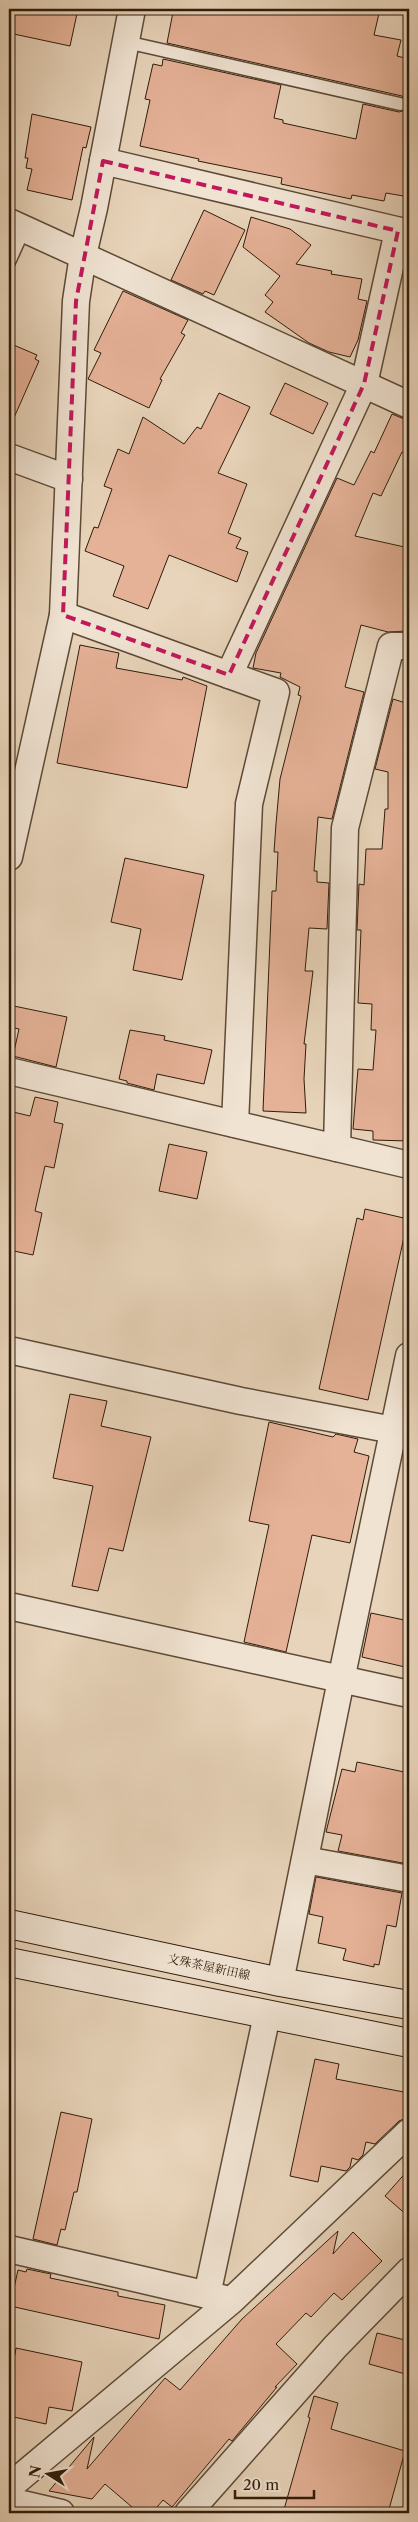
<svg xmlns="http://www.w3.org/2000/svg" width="418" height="2522" font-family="'Libre Caslon Text','Noto Serif JP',serif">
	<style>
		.building { fill: #e5b197; stroke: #2f1c0a }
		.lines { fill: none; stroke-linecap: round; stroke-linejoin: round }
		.lane-casing { stroke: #5d4a36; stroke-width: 15 }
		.street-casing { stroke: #5d4a36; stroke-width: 29 }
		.secondary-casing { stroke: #2f1c0a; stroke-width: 30 }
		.lane { stroke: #f0e3d2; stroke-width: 12 }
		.street { stroke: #f0e3d2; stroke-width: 26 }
		.secondary { stroke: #f0e3d2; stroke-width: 28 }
		.marked { fill: none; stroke: #c2185b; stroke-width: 4; stroke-dasharray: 10 6; stroke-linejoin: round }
		.labels { text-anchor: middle; stroke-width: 4; stroke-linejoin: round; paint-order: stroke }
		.street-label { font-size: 12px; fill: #2f1c0a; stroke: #f0e3d2 }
	</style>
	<rect width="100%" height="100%" fill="#e8d4ba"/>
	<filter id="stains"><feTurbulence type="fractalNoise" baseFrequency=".004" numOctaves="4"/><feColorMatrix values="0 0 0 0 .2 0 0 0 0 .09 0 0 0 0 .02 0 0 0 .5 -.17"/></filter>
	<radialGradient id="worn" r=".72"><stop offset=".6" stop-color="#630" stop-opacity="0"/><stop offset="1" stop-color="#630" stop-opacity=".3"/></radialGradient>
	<g class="building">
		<polygon points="9,9 78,9 70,46 9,33"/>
		<polygon points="177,9 380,9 374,35 401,40 397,56 409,59 409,197 386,193 384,201 352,195 351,199 281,184 282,178 198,161 199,159 140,146 150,100 145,99 153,64 162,66 163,59 281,85 274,118 283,120 283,123 356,139 363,104 399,112 406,110 408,106 408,101 402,96 167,43 173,12 176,13"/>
		<polygon points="32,114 91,127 86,148 83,147 72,200 27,190 32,169 26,168 28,158 25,158"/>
		<polygon points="204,210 245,230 214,295 205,291 203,294 171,280"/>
		<polygon points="251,217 290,229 311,245 296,264 332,271 331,274 362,279 358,299 367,301 358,340 350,357 329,352 309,343 265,312 273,302 265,295 280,276 243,247"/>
		<polygon points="123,291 188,320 181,333 185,335 160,379 162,380 149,408 88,379 101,353 94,350"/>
		<polygon points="9,343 37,355 35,359 39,361 9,429"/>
		<polygon points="285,383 328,403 313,434 270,414"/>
		<polygon points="219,393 250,407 218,473 247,484 228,533 241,538 236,548 248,552 237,582 169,555 148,609 113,596 124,566 85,551 94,527 98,528 112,489 104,486 118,449 129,454 143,417 184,444 197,427 201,429"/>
		<polygon points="392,414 409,421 409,455 402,452 381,496 373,493 355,536 409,548 409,621 407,631 388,632 361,625 345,687 364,692 332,819 318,817 314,871 317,871 317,882 329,883 327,929 309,928 305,971 313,971 304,1044 306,1044 304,1079 306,1113 263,1111 272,891 276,891 278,852 274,852 276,824 280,779 301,696 298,695 300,687 280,677 281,673 253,668 256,653 337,478 354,485 371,451 374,453"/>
		<polygon points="80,645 119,653 116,668 182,680 183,677 207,686 187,788 57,763"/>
		<polygon points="393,699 409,704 409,1141 373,1140 373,1131 353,1129 358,1069 373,1070 376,1030 371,1030 372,1004 358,1003 361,930 357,930 359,884 364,885 366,849 382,849 385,809 388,809 388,772 375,769"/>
		<polygon points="125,858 204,875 182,980 133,970 141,929 111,922"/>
		<polygon points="9,1005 67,1017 56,1067 13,1056 19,1029 9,1027"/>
		<polygon points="130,1030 165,1036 164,1040 212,1050 204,1084 157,1074 154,1090 127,1083 127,1081 119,1079"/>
		<polygon points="35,1097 58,1102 54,1122 63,1124 54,1168 45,1166 35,1211 42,1213 33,1255 9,1250 9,1111 30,1116"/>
		<polygon points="169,1144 207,1152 197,1199 159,1191"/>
		<polygon points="365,1209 408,1219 368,1400 319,1389 357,1218 363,1220"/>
		<polygon points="70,1394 107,1401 101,1426 151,1437 123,1551 109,1548 98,1591 72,1586 93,1486 53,1478"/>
		<polygon points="269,1422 333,1437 336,1434 358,1439 354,1452 369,1456 350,1543 312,1535 286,1652 244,1642 269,1525 249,1521"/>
		<polygon points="371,1613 409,1621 409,1648 405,1667 362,1657"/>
		<polygon points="357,1762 409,1773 408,1864 338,1851 342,1835 326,1832 342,1769 355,1772"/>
		<polygon points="316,1877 402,1893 396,1927 387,1925 379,1965 374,1964 374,1967 343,1960 346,1949 318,1943 323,1917 309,1914"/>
		<polygon points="315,2059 339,2064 336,2079 409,2093 409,2117 399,2121 375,2144 366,2142 363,2155 358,2160 352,2158 350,2167 346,2171 321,2166 318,2182 290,2176"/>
		<polygon points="61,2112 92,2119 77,2192 74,2192 65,2230 61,2229 57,2245 33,2239"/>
		<polygon points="409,2169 409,2217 385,2196"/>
		<polygon points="338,2231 333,2254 353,2232 382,2261 342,2300 334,2293 311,2317 306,2313 276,2344 297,2364 275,2387 277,2387 232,2441 229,2439 172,2507 163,2500 152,2513 139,2513 105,2484 92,2499 49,2491 94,2437 87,2469 165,2378 180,2390 242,2319"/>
		<polygon points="27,2269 51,2274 50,2278 118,2292 118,2296 165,2305 159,2339 10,2306 18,2270 26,2272"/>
		<polygon points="377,2333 409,2341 409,2375 369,2364"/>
		<polygon points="16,2348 82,2362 72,2411 49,2407 46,2424 9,2416 9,2354 15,2355"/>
		<polygon points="314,2396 338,2403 331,2429 405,2451 388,2513 283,2513 310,2418 308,2417"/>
	</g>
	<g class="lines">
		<defs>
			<g id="lane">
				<polyline points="126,42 400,104"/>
				<polyline points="9,262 24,229"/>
			</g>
			<g id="street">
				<polyline points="103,161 409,233"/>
				<polyline points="9,222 409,405"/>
				<polyline points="9,457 69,479"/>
				<polyline points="63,615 276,692 249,804 235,1124"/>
				<polyline points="229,675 364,384 398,231"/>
				<polyline points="9,857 63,615 76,301 83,255 94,208 132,9"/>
				<polyline points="9,1071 409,1165"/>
				<polyline points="337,1148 345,828 391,646 409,646"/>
				<polyline points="9,1350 241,1401 409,1433"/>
				<polyline points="9,1606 409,1694"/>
				<polyline points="305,1860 409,1879"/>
				<polyline points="280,1982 341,1680 409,1356"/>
				<polyline points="9,2249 225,2299"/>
				<polyline points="207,2295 267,2015"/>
				<polyline points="9,2487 231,2301 409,2132"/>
				<polyline points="9,2501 61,2513"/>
				<polyline points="188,2513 335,2347 409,2271"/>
			</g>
			<g id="secondary">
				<polyline points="9,1924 280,1982 409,2005"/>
				<polyline points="9,1962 409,2043"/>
			</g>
		</defs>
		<use href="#lane" class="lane-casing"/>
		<use href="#street" class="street-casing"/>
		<use href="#secondary" class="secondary-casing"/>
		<use href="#lane" class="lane"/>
		<use href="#street" class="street"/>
		<use href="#secondary" class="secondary"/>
	</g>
	<path class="marked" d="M103,161L398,231L364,384L229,675L63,615L76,301Z"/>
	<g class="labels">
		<g class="street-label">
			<text transform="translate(209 1967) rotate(12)" y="4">文殊茶屋新田線</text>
		</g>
	</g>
	<rect width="418" height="2522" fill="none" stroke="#e8d4ba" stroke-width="30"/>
	<rect x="10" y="10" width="398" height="2502" fill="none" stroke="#2f1c0a" stroke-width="2.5"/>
	<rect x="15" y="15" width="388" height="2492" fill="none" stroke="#2f1c0a"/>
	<g transform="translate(48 2474) rotate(281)" stroke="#f0e3d2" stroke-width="4" paint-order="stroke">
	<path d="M0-4L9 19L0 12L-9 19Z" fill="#2f1c0a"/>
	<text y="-8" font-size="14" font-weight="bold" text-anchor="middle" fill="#2f1c0a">N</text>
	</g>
	<path d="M235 2490v8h79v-8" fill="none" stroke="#2f1c0a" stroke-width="2.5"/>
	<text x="243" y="2490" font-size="15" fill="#2f1c0a" stroke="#f0e3d2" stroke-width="4" paint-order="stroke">20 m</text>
	<rect width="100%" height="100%" filter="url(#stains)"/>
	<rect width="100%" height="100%" fill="url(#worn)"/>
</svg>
